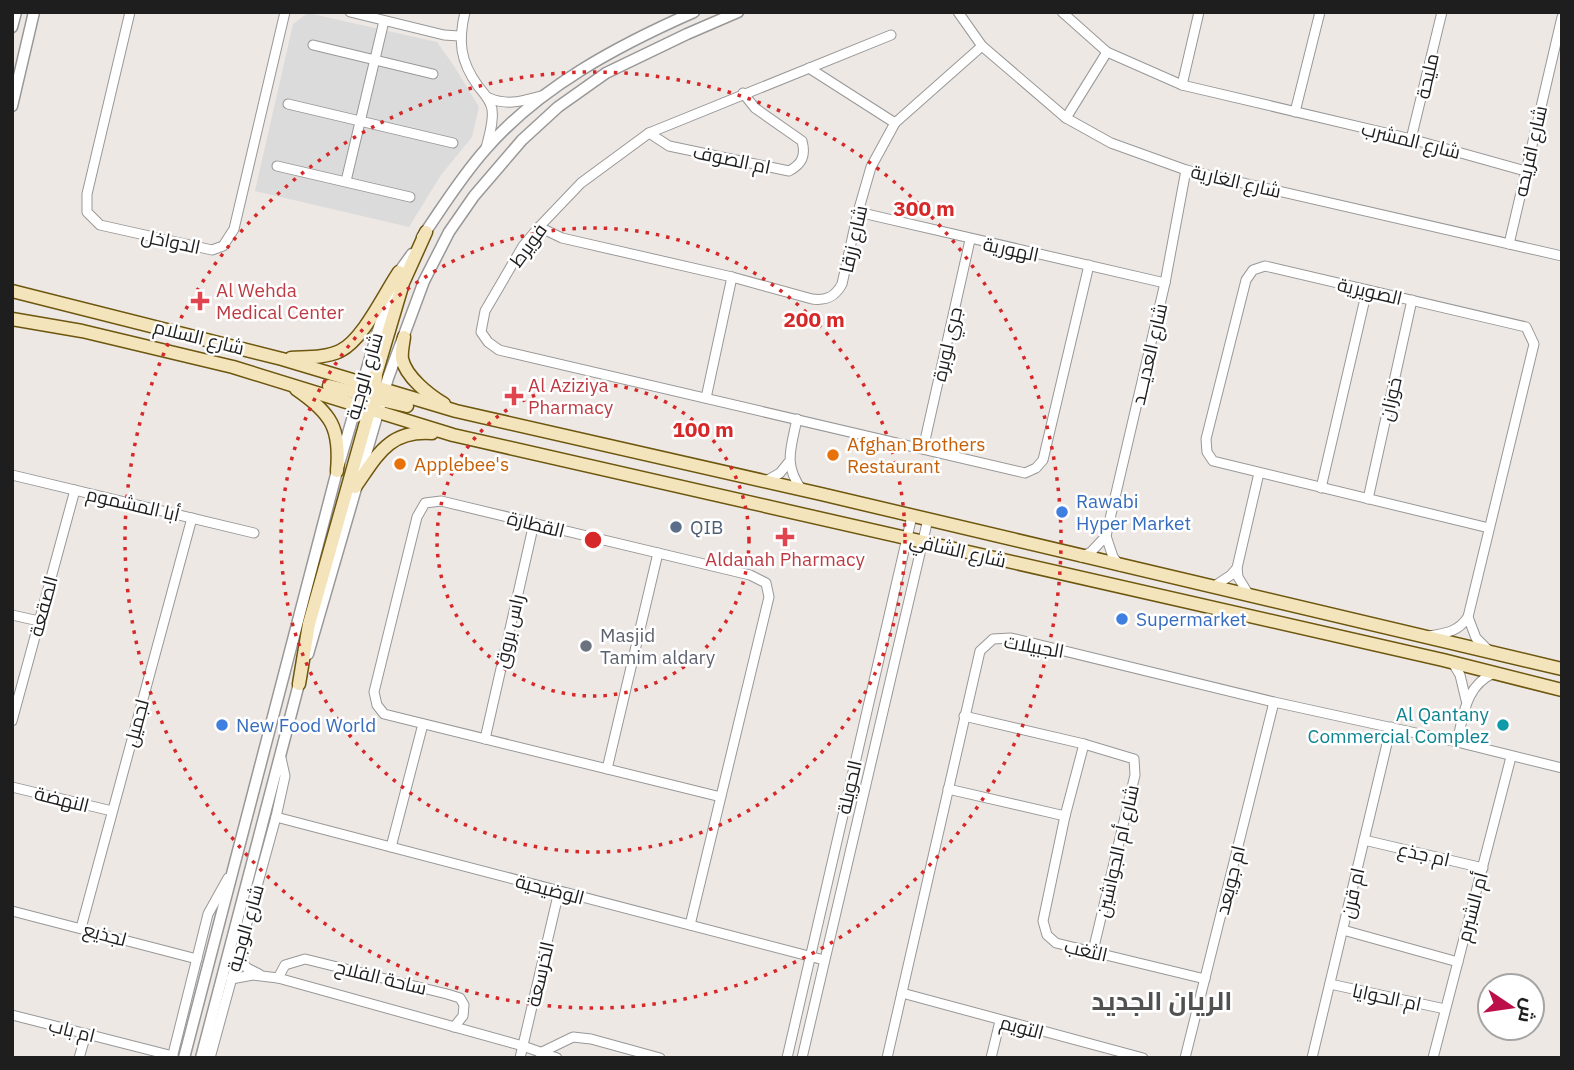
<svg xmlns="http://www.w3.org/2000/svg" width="1574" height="1070" font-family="'IBM Plex Sans',Cairo,sans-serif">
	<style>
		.residential { fill: #dcdbdb }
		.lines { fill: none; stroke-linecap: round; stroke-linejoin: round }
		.minor-casing { stroke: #989898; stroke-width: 11 }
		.tertiary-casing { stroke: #989898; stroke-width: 13 }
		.secondary-casing { stroke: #6d560d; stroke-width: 15 }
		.minor { stroke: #fff; stroke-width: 9 }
		.tertiary { stroke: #fff; stroke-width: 10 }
		.secondary { stroke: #f4e4bc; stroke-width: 12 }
		.ring { fill: none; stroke: #d62828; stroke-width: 3.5; stroke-dasharray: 3.5 7 }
		.health-dot { fill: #e0444e; stroke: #fff; stroke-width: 2.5 }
		.food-dot { fill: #e8710a; stroke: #fff; stroke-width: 2.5 }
		.shop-dot { fill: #3f7fe0; stroke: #fff; stroke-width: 2.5 }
		.service-dot { fill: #5c6f8a; stroke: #fff; stroke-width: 2.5 }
		.worship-dot { fill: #6b7280; stroke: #fff; stroke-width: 2.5 }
		.culture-dot { fill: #0f9aa8; stroke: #fff; stroke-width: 2.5 }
		.labels { text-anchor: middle; stroke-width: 5; stroke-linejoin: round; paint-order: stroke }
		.street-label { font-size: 19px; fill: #1e1e1e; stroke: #fff }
		.health-label { font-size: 19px; fill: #be3a42; stroke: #fff; text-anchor: start }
		.food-label { font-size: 19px; fill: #c56008; stroke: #fff; text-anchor: start }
		.shop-label { font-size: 19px; fill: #366cbe; stroke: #fff; text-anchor: start }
		.service-label { font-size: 19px; fill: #4e5e75; stroke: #fff; text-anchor: start }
		.worship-label { font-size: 19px; fill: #5b616d; stroke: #fff; text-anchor: start }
		.culture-label { font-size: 19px; fill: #0d838f; stroke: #fff; text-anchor: end }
		.district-label { font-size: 26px; font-weight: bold; fill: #515151; stroke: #fff }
		.centre { fill: #d62828; stroke: #fff; stroke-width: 3.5 }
		.ring-label { font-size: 21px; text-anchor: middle; font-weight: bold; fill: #d62828; stroke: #fff; stroke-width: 5; stroke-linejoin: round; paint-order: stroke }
	</style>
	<rect width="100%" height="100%" fill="#eee8e5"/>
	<polygon class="residential" points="308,13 437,42 454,66 479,107 472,137 441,175 409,227 255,191 293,24"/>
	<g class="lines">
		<defs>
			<g id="minor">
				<polyline points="130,12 87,194 87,212 100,225 212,250 223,246 234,229 285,12"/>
				<polyline points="350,12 444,35 459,36"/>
				<path d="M465,12C458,41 460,61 478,86C484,94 490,99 492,109C494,122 489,135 486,148"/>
				<polyline points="958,12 982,46 1066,118 1111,143 1186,170 1562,256"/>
				<polyline points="1062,12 1107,52 1182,85 1411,139 1525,171"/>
				<polyline points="891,35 649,133 581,183 539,227 523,246 485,311 481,332 488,342 499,350 1025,473 1036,468 1043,460 1089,265"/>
				<polyline points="313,45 433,74"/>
				<polyline points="809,68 895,123"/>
				<polyline points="1182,85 1199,12"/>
				<path d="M489,98C508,106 522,101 541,96"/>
				<polyline points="288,104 453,143"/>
				<polyline points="1295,112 1320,12"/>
				<polyline points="1066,118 1107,52"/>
				<path d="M649,133L669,146L789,171C802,164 806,156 802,141L755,108L743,93"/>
				<polyline points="1411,139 1442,12"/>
				<polyline points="277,166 410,197"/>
				<polyline points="346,181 384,21"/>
				<polyline points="858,212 1165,283"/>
				<path d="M539,227L562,238L732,277L812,299C826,301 835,297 842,284L858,212L871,167L895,123L982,46"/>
				<polyline points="1509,244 1562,17"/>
				<polyline points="706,398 732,277"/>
				<path d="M797,419C791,448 783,465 802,490"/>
				<polyline points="923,449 970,240"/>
				<polyline points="12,475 254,533"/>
				<polyline points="766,481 780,473 788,463"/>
				<polyline points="1321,488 1367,290"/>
				<polyline points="1368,499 1412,300"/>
				<polyline points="1106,536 1113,557 1120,566"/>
				<polyline points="1081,557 1091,552 1106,536 1165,283 1186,170"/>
				<polyline points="1213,587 1231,575 1237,568"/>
				<polyline points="1249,595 1238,577 1237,568 1259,473"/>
				<polyline points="12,615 39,621"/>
				<polyline points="1468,617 1534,344 1526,327 1265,266 1253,270 1246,280 1206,439 1207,452 1213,461 1489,528"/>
				<path d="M1429,636C1446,633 1458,632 1468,617L1476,638L1489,651"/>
				<polyline points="1453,663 1460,675 1466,700"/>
				<polyline points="964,716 1084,744 1134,759 1135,775 1093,951"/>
				<polyline points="12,721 75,490"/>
				<polyline points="485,739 534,523"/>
				<path d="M1457,742C1464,714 1465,686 1494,673"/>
				<polyline points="1084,744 1065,816 1043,921 1047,935 1056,943 1205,979"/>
				<polyline points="607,769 658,553"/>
				<polyline points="12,787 112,811"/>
				<polyline points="948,789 1065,816"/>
				<polyline points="276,817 824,960"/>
				<polyline points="1364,840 1483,868"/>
				<polyline points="391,847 423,724"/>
				<polyline points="12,911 197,959"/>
				<polyline points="690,925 769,597 766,583 750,575 441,501 425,503 417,517 374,692 377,705 384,714 721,797"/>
				<polyline points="81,928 192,518"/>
				<polyline points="1343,930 1458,962"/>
				<polyline points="237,956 247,968 259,974"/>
				<polyline points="278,978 285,965 305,959 447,994 460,998 464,1005 463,1016 454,1027"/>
				<polyline points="231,979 253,975 278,978 523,1046 557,1058"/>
				<polyline points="1330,984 1445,1009"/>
				<polyline points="902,993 1143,1058"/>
				<polyline points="12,1015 173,1056"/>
				<polyline points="540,1053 573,1037 591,1039 660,1058"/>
				<polyline points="79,1058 86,1034"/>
				<polyline points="172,1058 208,914 228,878"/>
				<polyline points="210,1058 276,817 285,776 281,758"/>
				<polyline points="520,1058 559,891"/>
				<polyline points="787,1058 912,516"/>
				<polyline points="802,1058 928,519"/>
				<polyline points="887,1058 980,651 993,639 1011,638 1274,702 1457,742 1562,768"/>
				<polyline points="991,1058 1000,1021"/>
				<polyline points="1185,1058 1274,702"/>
				<polyline points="1312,1058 1391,727"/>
				<polyline points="1433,1058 1511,757"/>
			</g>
			<g id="tertiary">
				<polyline points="12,27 16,12"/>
				<polyline points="12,106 34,12"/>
				<path d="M422,237C442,208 461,177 485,150C539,87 619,45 694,12"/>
				<polyline points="308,654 388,378 424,281 449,232 474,196 522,140 558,107 606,73 687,34 738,12"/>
				<polyline points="184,1058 337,471 380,324 399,272 412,254"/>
				<polyline points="201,1058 301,676"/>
			</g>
			<g id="secondary">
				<polyline points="12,291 282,359 456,411 821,494 1562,669"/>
				<polyline points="12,319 82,331 233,367 453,435 1443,660 1562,690"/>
				<path d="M404,337C403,344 401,353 402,359C406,377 429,395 444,404"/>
				<path d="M291,358C307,357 325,358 340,351C363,340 384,294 399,272"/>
				<polyline points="329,386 354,392 373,393"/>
				<path d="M296,389C331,413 341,428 337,471"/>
				<polyline points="375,394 376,374 403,283 426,232"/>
				<polyline points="363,400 381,400 407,406"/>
				<path d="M355,487C377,456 388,430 432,433"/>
				<polyline points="299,684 309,624 370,408 367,393 363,384"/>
			</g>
		</defs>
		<use href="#minor" class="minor-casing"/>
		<use href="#tertiary" class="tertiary-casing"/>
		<use href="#secondary" class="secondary-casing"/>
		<use href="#minor" class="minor"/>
		<use href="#tertiary" class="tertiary"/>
		<use href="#secondary" class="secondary"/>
	</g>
	<g class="ring">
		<circle cx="593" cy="540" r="156"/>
		<circle cx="593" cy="540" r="312"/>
		<circle cx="593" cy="540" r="468"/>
	</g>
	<g class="health-dot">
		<path d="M196.5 290.5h7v7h7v7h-7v7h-7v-7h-7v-7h7z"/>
		<path d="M510.5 385.5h7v7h7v7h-7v7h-7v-7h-7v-7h7z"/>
		<path d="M781.5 526.5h7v7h7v7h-7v7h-7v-7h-7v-7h7z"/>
	</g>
	<g class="food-dot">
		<circle cx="833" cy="455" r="7"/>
		<circle cx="400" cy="464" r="7"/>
	</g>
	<g class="shop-dot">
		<circle cx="1062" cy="512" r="7"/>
		<circle cx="1122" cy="619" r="7"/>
		<circle cx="222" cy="725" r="7"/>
	</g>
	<circle class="service-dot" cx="676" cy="527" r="7"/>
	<circle class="worship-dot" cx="586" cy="646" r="7"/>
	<circle class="culture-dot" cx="1503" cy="725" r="7"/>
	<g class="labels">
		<g class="street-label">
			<text transform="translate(1427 76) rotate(-77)" y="7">مليحة</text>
			<text transform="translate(1411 140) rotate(14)" y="7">شارع المشرب</text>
			<text transform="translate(1530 151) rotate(-77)" y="7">شارع افريحه</text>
			<text transform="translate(732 159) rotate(12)" y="7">ام الصوف</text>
			<text transform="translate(1236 181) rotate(13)" y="7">شارع الغارية</text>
			<text transform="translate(853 239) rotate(-77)" y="7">شارع زرقا</text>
			<text transform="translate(171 241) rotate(12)" y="7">الدواخل</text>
			<text transform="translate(528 245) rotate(-54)" y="7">فويرط</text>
			<text transform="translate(1011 249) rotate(12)" y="7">الهورية</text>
			<text transform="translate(1370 291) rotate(13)" y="7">الصويرية</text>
			<text transform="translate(199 337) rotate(14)" y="7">شارع السلام</text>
			<text transform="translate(947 344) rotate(-77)" y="7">جري لوبرة</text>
			<text transform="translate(1149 354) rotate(-77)" y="7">شارع العديـــد</text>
			<text transform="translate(364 376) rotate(-74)" y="7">شارع الوجبة</text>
			<text transform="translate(1390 399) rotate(-77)" y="7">خوزان</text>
			<text transform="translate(133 504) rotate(13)" y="7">أبا المشموم</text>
			<text transform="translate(536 524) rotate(14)" y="7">القطارة</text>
			<text transform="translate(958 550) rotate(13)" y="7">شارع الشافي</text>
			<text transform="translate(43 606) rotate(-75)" y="7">الصقعة</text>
			<text transform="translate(509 631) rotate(-77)" y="7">راس بروق</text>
			<text transform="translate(1034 646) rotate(10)" y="7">الجبيلات</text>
			<text transform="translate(136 723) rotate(-75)" y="7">لجميل</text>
			<text transform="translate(849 787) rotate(-77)" y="7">الحويلة</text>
			<text transform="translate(62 799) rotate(14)" y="7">النهضة</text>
			<text transform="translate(1117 851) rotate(-77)" y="7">شارع أم الجواشين</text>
			<text transform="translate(1424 854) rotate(13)" y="7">ام جذع</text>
			<text transform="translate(1230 880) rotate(-76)" y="7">ام جويعد</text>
			<text transform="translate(550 889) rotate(15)" y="7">الوضيحية</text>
			<text transform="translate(1352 893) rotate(-77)" y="7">ام قرن</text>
			<text transform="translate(1472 907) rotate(-75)" y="7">أم الشبرم</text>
			<text transform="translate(245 928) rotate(-74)" y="7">شارع الوجبة</text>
			<text transform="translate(105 934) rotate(15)" y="7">لجذيع</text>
			<text transform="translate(1086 950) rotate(13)" y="7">الثغب</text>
			<text transform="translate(540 974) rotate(-77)" y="7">الخرسعة</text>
			<text transform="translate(381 977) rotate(14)" y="7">ساحة الفلاح</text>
			<text transform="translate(1387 997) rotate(12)" y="7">ام الحوايا</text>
			<text transform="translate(1022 1027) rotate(15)" y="7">التويم</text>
			<text transform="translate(72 1030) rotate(14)" y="7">ام باب</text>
		</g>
		<g class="health-label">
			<text x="216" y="297">Al Wehda<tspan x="216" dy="22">Medical Center</tspan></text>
			<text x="528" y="392">Al Aziziya<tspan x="528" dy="22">Pharmacy</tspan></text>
			<text x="785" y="566" text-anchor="middle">Aldanah Pharmacy</text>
		</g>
		<g class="food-label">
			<text x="847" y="451">Afghan Brothers<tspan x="847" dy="22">Restaurant</tspan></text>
			<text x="414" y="471">Applebee's</text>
		</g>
		<g class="shop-label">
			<text x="1076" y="508">Rawabi<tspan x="1076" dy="22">Hyper Market</tspan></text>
			<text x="1136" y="626">Supermarket</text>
			<text x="236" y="732">New Food World</text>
		</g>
		<g class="service-label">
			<text x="690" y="534">QIB</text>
		</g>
		<g class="worship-label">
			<text x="600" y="642">Masjid<tspan x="600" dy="22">Tamim aldary</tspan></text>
		</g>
		<g class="culture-label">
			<text x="1489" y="721">Al Qantany<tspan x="1489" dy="22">Commercial Complez</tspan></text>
		</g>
		<g class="district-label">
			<text x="1162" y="1010">الريان الجديد</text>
		</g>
	</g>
	<circle cx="593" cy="540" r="10" class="centre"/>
	<g class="ring-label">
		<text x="924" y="216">300 m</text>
		<text x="814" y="327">200 m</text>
		<text x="703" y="437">100 m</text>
	</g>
	<rect width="1574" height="1070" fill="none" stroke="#1e1e1e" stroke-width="28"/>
	<g transform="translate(1511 1007) rotate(103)"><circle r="33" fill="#ffffff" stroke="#a5a5a5" stroke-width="2"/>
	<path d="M0-5L12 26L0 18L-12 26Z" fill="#bc0f4a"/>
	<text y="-10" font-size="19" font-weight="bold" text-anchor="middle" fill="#1e1e1e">ش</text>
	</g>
</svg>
